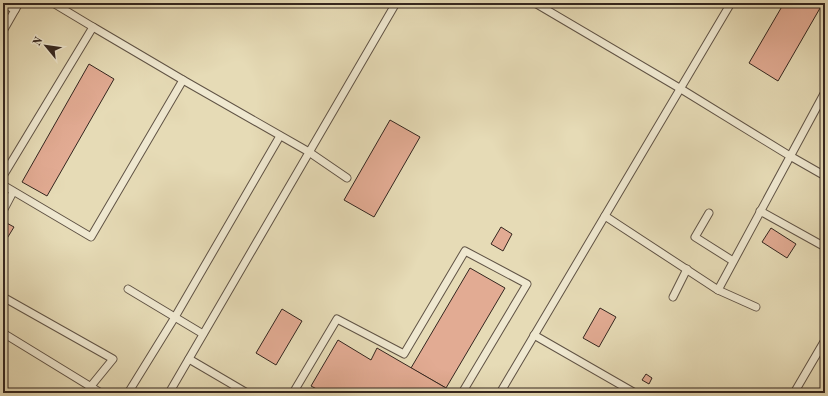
<svg xmlns="http://www.w3.org/2000/svg" width="828" height="396" font-family="'Old Standard TT',serif">
	<style>
		.building { fill: #e2ab93; stroke: #34261f }
		.lines { fill: none; stroke-linecap: round; stroke-linejoin: round }
		.lane-casing { stroke: #605345; stroke-width: 9 }
		.lane { stroke: #efe8d0; stroke-width: 7 }
	</style>
	<rect width="100%" height="100%" fill="#e6dbb6"/>
	<filter id="stains"><feTurbulence type="fractalNoise" baseFrequency=".005" numOctaves="4"/><feColorMatrix values="0 0 0 0 .2 0 0 0 0 .09 0 0 0 0 .02 0 0 0 .5 -.17"/></filter>
	<radialGradient id="worn" r=".72"><stop offset=".6" stop-color="#630" stop-opacity="0"/><stop offset="1" stop-color="#630" stop-opacity=".3"/></radialGradient>
	<g class="building">
		<polygon points="784,3 823,3 778,81 749,63"/>
		<polygon points="89,64 114,79 47,196 22,182"/>
		<polygon points="390,120 420,137 374,217 344,200"/>
		<polygon points="3,221 14,227 3,245"/>
		<polygon points="501,227 512,234 503,251 491,244"/>
		<polygon points="771,228 796,244 787,258 762,242"/>
		<polygon points="470,268 505,288 446,388 411,368"/>
		<polygon points="600,308 616,317 599,347 583,338"/>
		<polygon points="282,309 302,321 276,365 256,353"/>
		<polygon points="338,340 371,360 377,348 446,388 443,393 324,393 311,386"/>
		<polygon points="646,374 652,378 649,384 642,380"/>
	</g>
	<g class="lines">
		<defs>
			<g id="lane">
				<polyline points="3,3 15,10"/>
				<polyline points="535,3 681,89 790,156 825,176"/>
				<polyline points="3,31 19,3"/>
				<polyline points="183,80 309,152 347,178"/>
				<polyline points="3,176 93,27 53,3"/>
				<polyline points="3,185 91,237 183,80 93,27"/>
				<polyline points="3,211 13,192"/>
				<polyline points="760,211 825,247"/>
				<polyline points="709,213 695,237 733,261"/>
				<polyline points="605,216 718,290 825,92"/>
				<polyline points="128,289 203,334"/>
				<polyline points="718,290 756,307"/>
				<polyline points="3,297 113,359 91,386 86,393"/>
				<polyline points="673,297 687,269"/>
				<polyline points="3,333 101,393"/>
				<polyline points="534,335 635,393"/>
				<polyline points="189,359 247,393"/>
				<polyline points="128,393 175,317 280,136"/>
				<polyline points="169,393 396,3"/>
				<polyline points="293,393 337,319 404,354 465,251 527,284 462,393"/>
				<polyline points="500,393 731,3"/>
				<polyline points="794,393 825,340"/>
			</g>
		</defs>
		<use href="#lane" class="lane-casing"/>
		<use href="#lane" class="lane"/>
	</g>
	<rect width="828" height="396" fill="none" stroke="#e6dbb6" stroke-width="16"/>
	<rect x="4" y="4" width="820" height="388" fill="none" stroke="#34261f" stroke-width="2"/>
	<rect x="8" y="8" width="812" height="380" fill="none" stroke="#34261f"/>
	<g transform="translate(46 46) rotate(299)" stroke="#efe8d0" stroke-width="3" paint-order="stroke">
	<path d="M0-3L7 15L0 10L-7 15Z" fill="#34261f"/>
	<text y="-6" font-size="11" font-weight="bold" text-anchor="middle" fill="#34261f">N</text>
	</g>
	<rect width="100%" height="100%" filter="url(#stains)"/>
	<rect width="100%" height="100%" fill="url(#worn)"/>
</svg>
